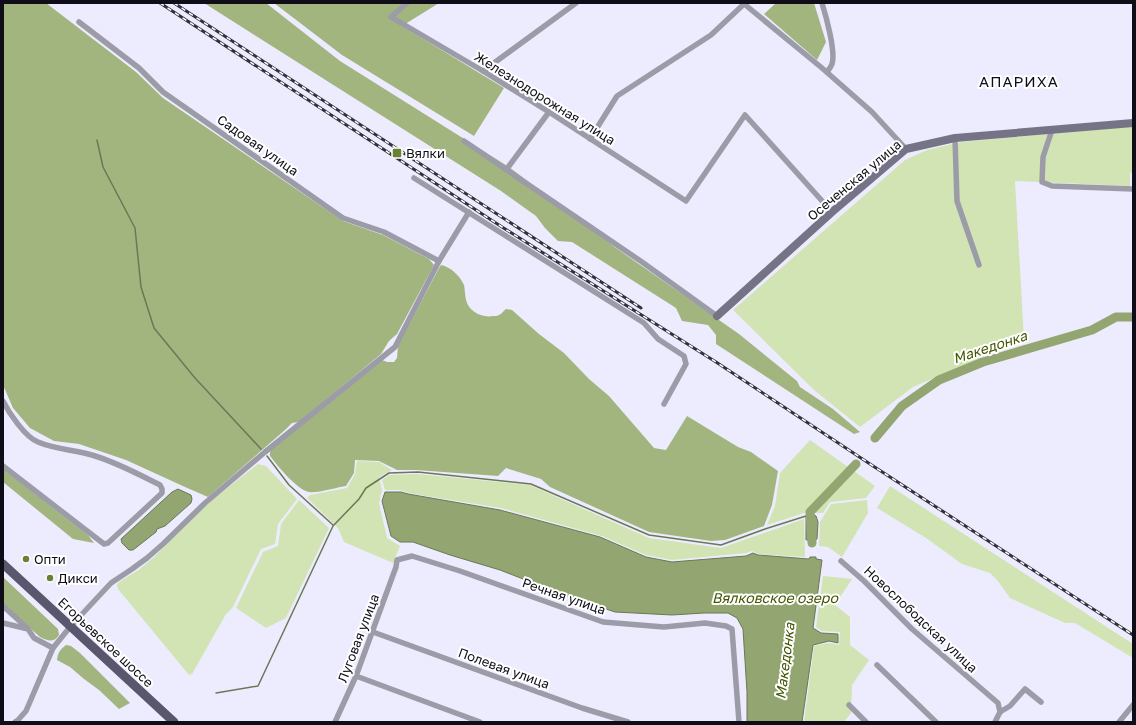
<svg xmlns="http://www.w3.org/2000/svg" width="1136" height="725" font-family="'Golos Text',sans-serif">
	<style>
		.green { fill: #d2e3b4 }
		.forest { fill: #a2b57f }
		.water { fill: #93a570; stroke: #6b7856 }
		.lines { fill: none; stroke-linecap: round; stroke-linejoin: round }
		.stream { stroke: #6b7856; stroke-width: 1.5 }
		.river { stroke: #93a570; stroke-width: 9 }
		.street { stroke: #9c9ba8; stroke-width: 5.5 }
		.secondary { stroke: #757386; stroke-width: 8 }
		.primary { stroke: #59576e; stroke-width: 9 }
		.rail-casing { stroke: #31303c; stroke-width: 3 }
		.rail { stroke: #fff; stroke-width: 1.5; stroke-dasharray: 4.5; stroke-linecap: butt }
		.poi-dot { fill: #6a8133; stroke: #fff; stroke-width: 1.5 }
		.labels { text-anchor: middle; stroke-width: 4; stroke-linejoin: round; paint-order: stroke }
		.street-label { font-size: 13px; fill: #0f0e18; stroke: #fff }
		.poi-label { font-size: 13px; fill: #0f0e18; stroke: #fff; text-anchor: start }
		.water-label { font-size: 14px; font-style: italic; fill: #425700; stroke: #fff }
		.quarter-label { font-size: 15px; letter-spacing: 1px; fill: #0f0e18; stroke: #fff }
	</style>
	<rect width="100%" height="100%" fill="#edecff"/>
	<g class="green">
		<polygon points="1133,126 1133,172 1130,173 1130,186 1015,181 1024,340 1022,335 983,357 913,387 860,427 814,390 733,310 905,160 927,150 961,142"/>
		<polygon points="810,440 875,486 866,498 830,502 823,513 804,513 767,525 775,506 780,473"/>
		<polygon points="357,461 379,462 392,470 379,477 382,490 379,503 387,538 400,546 393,563 344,542 338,528 307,498 310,495 347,488 355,474"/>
		<polygon points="258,464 266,466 297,499 278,524 275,544 261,549 233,607 226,614 192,674 189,675 118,589 117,585 119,582 140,569 154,557 199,512 216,497"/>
		<polygon points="417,474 530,485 649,538 721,548 804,519 805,557 759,554 752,551 746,553 672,560 646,555 602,536 501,508 408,493 400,490 385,490 382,480 389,475"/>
		<polygon points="890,486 1133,644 1133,658 1075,623 1065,623 1010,598 998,581 990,573 962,564 926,538 877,508"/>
		<polygon points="299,500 329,528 286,618 266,628 236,608 263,552 278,546 281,524"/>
		<polygon points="867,500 868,513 842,557 828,547 819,546 820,522 831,504"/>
		<polygon points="823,576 852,579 835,605 850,617 850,645 869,660 852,685 851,713 844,722 804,722 814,646 828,643 839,645 840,632 822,631 816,627"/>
	</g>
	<g class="forest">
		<polygon points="3,3 46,3 136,72 163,98 343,221 383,235 429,259 434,265 397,334 389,341 381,354 299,422 292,423 285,430 208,497 185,487 126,460 79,444 54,441 30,428 13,408 3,385"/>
		<polygon points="204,3 266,3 340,61 509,167 616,248 739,334 797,381 800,387 833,409 860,432 854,434 716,344 716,335 708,325 682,321 676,308 572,242 558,241 545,228 536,216 501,191"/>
		<polygon points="274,3 439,3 402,26 504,88 474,136 342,55"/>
		<polygon points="776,3 814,3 826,42 817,60 764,14"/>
		<path d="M441,265C451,267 460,276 464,285C465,290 465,296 466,300C469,312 482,318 493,316C495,316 498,316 499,315C502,314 504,310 506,309L512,310L539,334L564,353L589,379L609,396L654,448L666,450L687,416L738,447L751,452L778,471L772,505L764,526L725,540L711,541L649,532L550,487L541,479L506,468L498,476L416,470H397L379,461L355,460L354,473L346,486C338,487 315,494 309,492C297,490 277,465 270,456V452L272,448L382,360L387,362H394L397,358L398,346L439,268Z"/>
		<polygon points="3,469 88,535 94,543 73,539 3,482"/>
		<path d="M3,577L58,629L59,635C54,643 48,641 40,637L3,604Z"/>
		<path d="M66,645L71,646L80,653L130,703L119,709L99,690L84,679L70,667L57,660C58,652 60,650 66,645Z"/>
	</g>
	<g class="water">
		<polygon points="178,489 191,495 192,499 191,503 165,526 157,529 156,532 133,550 129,550 122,543 121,539 172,492"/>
		<polygon points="385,492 401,492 408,494 500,510 600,537 646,557 672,562 746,556 753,553 758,555 809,559 810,557 816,557 816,559 822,560 813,628 821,633 838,634 838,643 829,641 813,645 802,722 747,722 747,692 743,629 737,618 728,613 704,613 672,615 615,612 559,593 500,570 450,555 413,542 400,542 391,536 382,501"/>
		<polygon points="810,512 816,516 818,522 817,539 815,540 815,543 810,543 809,540 806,540 806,516"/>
	</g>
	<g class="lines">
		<g class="stream">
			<polyline points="97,140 103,167 135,228 141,287 154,328 195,378 261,449"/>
			<polyline points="267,456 289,485 333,525"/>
			<polyline points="216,693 258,686 333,526 359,499 366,488 389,473 418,472 531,484 649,535 721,545 765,529 806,516"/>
		</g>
		<g class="river">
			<polyline points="875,438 902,406 939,380 983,362 1092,330 1116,317 1133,317"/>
			<polyline points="812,543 810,512 856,464"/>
		</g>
		<g class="street">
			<polyline points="407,3 391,17 483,71 549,112 686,201 745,115 832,212"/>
			<polyline points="743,3 822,68 872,112 906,149"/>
			<path d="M822,3C826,16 836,52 832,64C831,67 829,69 827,72"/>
			<polyline points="79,22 139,68 163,92 343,218 384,232 439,261"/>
			<polyline points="483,71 576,3"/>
			<polyline points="1052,130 1043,157 1042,182 1052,186 1133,189"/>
			<polyline points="955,138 957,201 979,265"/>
			<polyline points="590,139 617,96 711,35 744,4"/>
			<polyline points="464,141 642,262 717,316"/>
			<polyline points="506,170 549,112"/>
			<polyline points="414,178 644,323 658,339 684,356 686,364 664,404"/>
			<path d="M3,401C9,413 25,437 38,442C54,449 75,450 92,455C116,462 138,474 160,485L162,489V493L108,543L104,544L3,466"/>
			<polyline points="841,561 864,581 912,629 998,703 1000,712"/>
			<polyline points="3,606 26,627"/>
			<polyline points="3,623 28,629 34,638 53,648"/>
			<polyline points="373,632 582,708 628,722"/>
			<polyline points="877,665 936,722"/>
			<polyline points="356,676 480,722"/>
			<polyline points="849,705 866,722"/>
			<polyline points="1000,712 1010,706 1025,689 1041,702"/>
			<polyline points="15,722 18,720 26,711 53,648 70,627 111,583 132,569 147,558 163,544 205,503 265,452 395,347 439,261 469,212"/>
			<polyline points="335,722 356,676 396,567 397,560 412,556 460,571 603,622 664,627 705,623 726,626 732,629 739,722"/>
			<polyline points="995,722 1000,712"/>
			<polyline points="1119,722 1133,705"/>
		</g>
		<polyline class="secondary" points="717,316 832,212 906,149 955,138 1133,123"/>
		<polyline class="primary" points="3,564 174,722"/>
		<defs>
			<g id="rail">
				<polyline points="160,3 502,227 716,362 870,464 1133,635"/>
				<polyline points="174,3 641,308"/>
			</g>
		</defs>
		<use href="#rail" class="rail-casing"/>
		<use href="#rail" class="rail"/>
	</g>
	<g class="poi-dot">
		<rect x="392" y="148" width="10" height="10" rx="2"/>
		<circle cx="26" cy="559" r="4"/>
		<circle cx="50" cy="578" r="4"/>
	</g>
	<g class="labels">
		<g class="street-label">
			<text transform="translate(545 98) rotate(32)" y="5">Железнодорожная улица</text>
			<text transform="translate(258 145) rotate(35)" y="5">Садовая улица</text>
			<text transform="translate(854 180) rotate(-40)" y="5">Осеченская улица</text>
			<text transform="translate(564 596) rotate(19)" y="5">Речная улица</text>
			<text transform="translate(921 619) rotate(43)" y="5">Новослободская улица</text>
			<text transform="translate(358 638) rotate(-69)" y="5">Луговая улица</text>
			<text transform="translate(106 642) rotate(43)" y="5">Егорьевское шоссе</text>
			<text transform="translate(504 668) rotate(20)" y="5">Полевая улица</text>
		</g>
		<g class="poi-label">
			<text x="406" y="158">Вялки</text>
			<text x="34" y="564">Опти</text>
			<text x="58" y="583">Дикси</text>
		</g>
		<g class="water-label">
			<text transform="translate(990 347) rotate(-18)" y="5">Македонка</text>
			<text x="775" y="603">Вялковское озеро</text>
			<text transform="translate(785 661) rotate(-83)" y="5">Македонка</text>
		</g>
		<g class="quarter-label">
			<text x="1019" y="87">АПАРИХА</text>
		</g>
	</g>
	<rect width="1136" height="725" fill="none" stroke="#0f0e18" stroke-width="8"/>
</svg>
